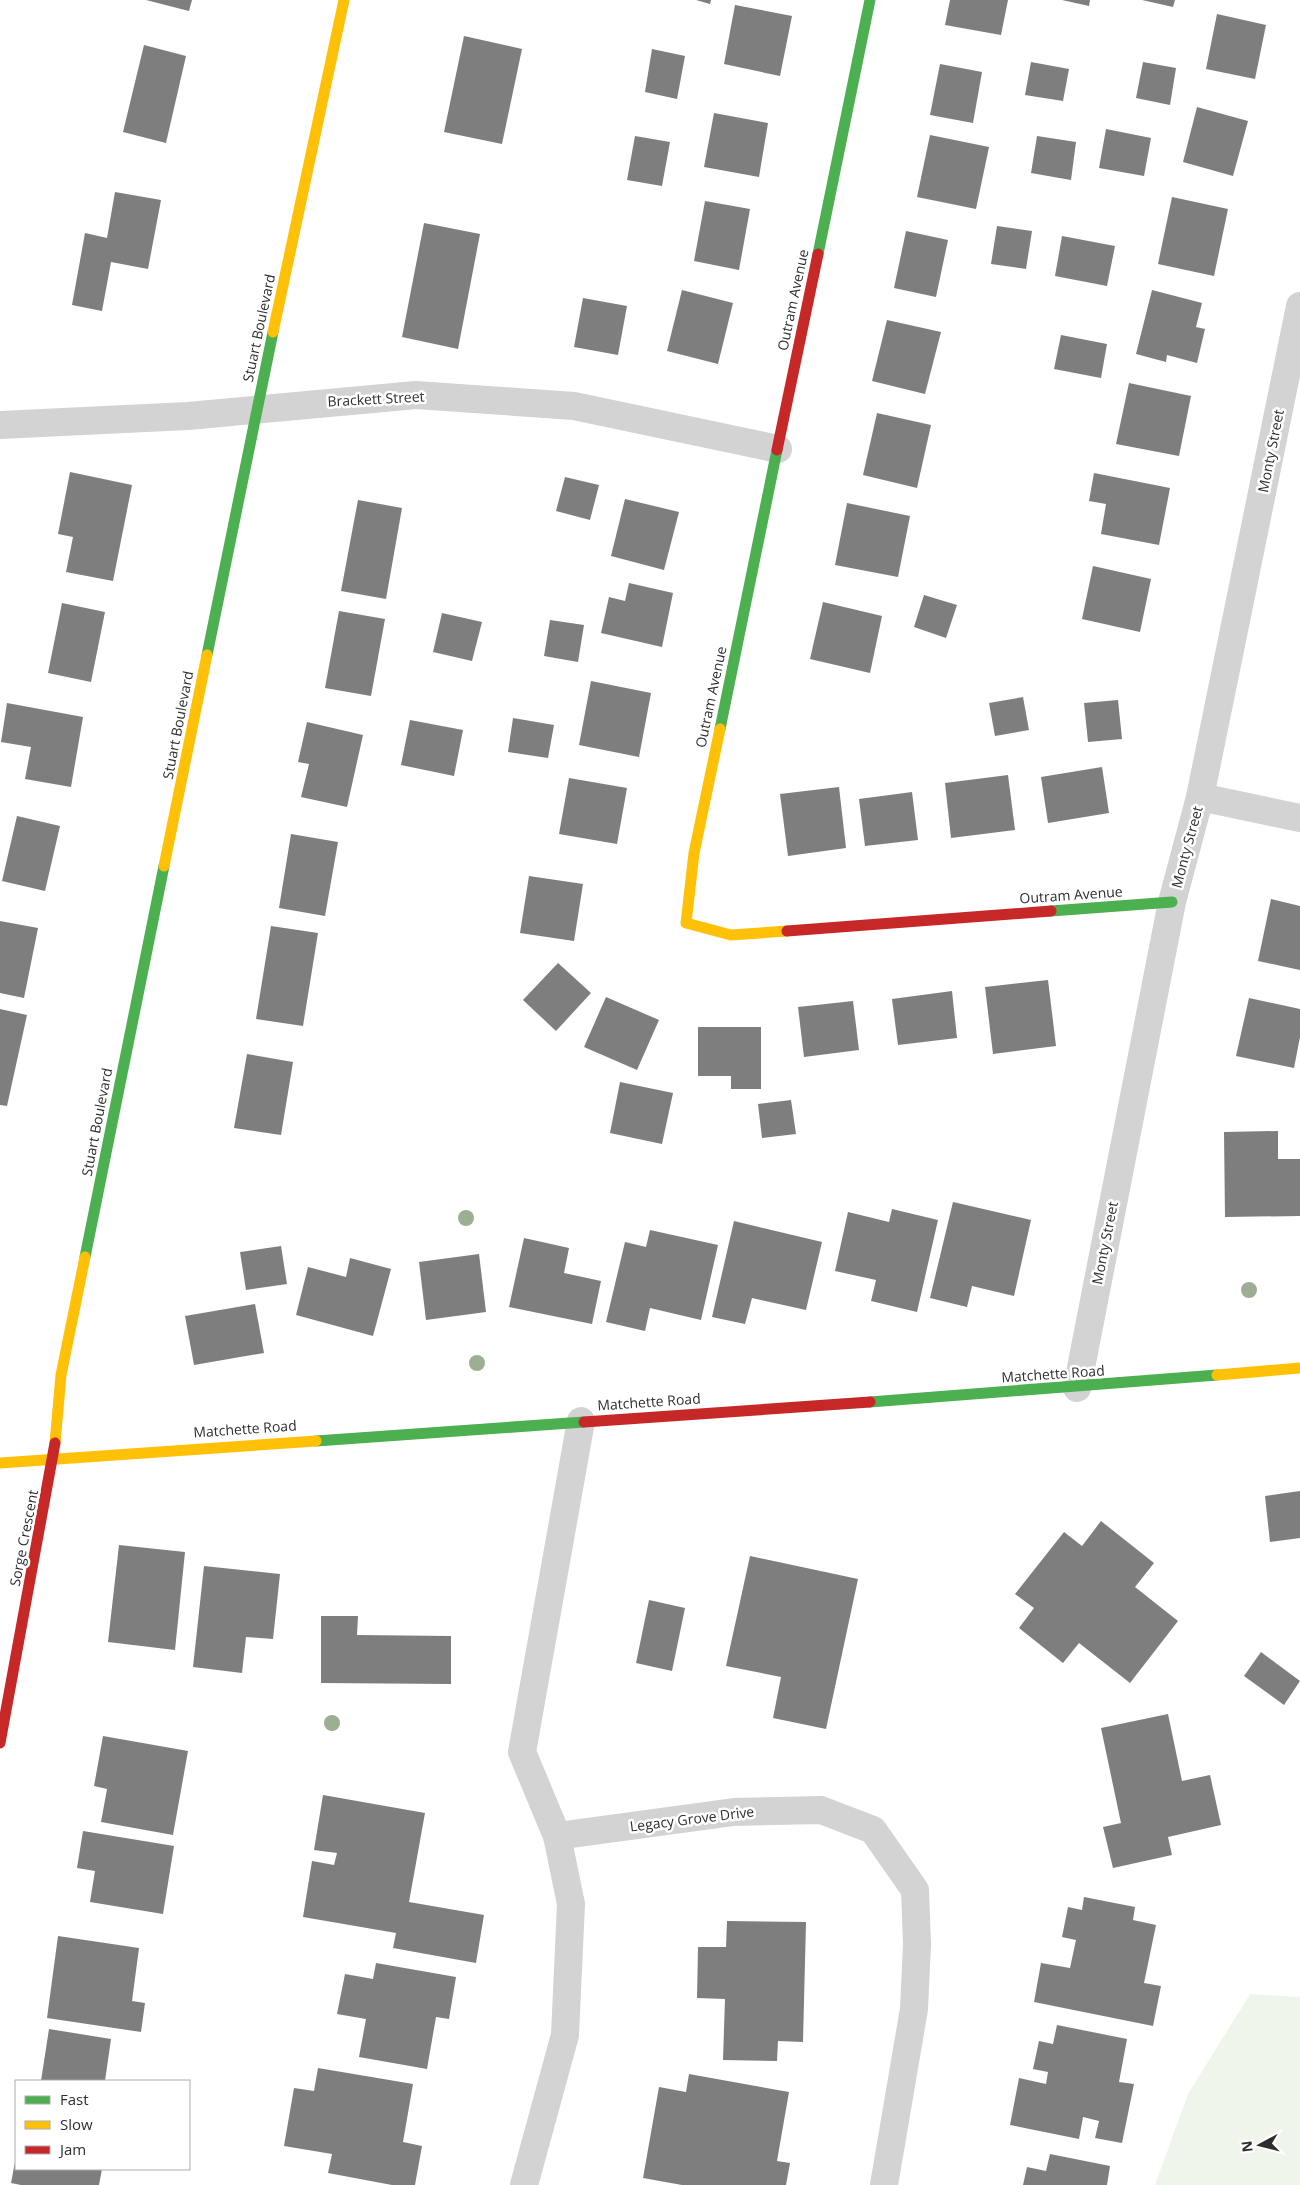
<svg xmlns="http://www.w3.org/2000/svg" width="1300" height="2185" font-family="'Open Sans',sans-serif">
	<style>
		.green { fill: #f0f5eb }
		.building { fill: #7e7e7e }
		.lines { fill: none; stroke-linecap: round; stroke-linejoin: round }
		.street { stroke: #d3d3d3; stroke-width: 28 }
		.fast { stroke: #4caf50; stroke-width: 11 }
		.slow { stroke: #ffc107; stroke-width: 11 }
		.jam { stroke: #c62828; stroke-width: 11 }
		.tree { fill: #9daf92 }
		.labels { text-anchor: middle; stroke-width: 5; stroke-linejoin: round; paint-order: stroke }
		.street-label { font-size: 14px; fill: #2e2e2e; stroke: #fff }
	</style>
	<rect width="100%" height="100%" fill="#fff"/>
	<polygon class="green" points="1250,1994 1300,1997 1300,2185 1155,2185 1188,2094"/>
	<g class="building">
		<polygon points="146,0 192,0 189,11"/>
		<polygon points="696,0 711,0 710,4"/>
		<polygon points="950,0 1008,0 1001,35 945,25"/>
		<polygon points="1062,0 1090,0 1089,6"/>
		<polygon points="1142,0 1175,0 1173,7"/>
		<polygon points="735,5 792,16 780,76 724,64"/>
		<polygon points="1217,14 1266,25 1255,79 1206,69"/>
		<polygon points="464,36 522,49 502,144 444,132"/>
		<polygon points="144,45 186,56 166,143 123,132"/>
		<polygon points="652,49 685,56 677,99 645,92"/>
		<polygon points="1031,62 1069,69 1063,101 1025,95"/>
		<polygon points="1143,62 1176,68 1170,105 1136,98"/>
		<polygon points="940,64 982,72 973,123 930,115"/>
		<polygon points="1197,107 1248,121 1233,176 1183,162"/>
		<polygon points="714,113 768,123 759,177 704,167"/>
		<polygon points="1106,129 1151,138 1144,176 1099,168"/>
		<polygon points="930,135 989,147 976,209 917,197"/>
		<polygon points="635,136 670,142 662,186 627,180"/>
		<polygon points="1037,136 1076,142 1071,180 1031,173"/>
		<polygon points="115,192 161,200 148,269 111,262 102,311 72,305 85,233 107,238"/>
		<polygon points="1172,197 1228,209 1214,276 1158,264"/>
		<polygon points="705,201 750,209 739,270 694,261"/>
		<polygon points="424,223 480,234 458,349 402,337"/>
		<polygon points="997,226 1032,231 1026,269 991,264"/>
		<polygon points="906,231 948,240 936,297 894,288"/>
		<polygon points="1062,236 1115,246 1107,286 1055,276"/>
		<polygon points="682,290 733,303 718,364 667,351"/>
		<polygon points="1152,290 1202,303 1196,327 1205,329 1197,363 1167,355 1166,362 1136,354"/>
		<polygon points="583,298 627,306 618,355 574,347"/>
		<polygon points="887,320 941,332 925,394 872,381"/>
		<polygon points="1061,335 1107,344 1101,378 1054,369"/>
		<polygon points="1129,383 1191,396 1179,456 1116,444"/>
		<polygon points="877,413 931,425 917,488 863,475"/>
		<polygon points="70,472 132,485 113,581 66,572 73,537 58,534"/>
		<polygon points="1094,473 1170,488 1159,545 1101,534 1106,504 1089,501"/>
		<polygon points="565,477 599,485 590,520 556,511"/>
		<polygon points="625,499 679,512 664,570 611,556"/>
		<polygon points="358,500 402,508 386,599 341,591"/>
		<polygon points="847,503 910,516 898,577 835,565"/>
		<polygon points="1093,566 1151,579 1140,632 1082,619"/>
		<polygon points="629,583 673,593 662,647 601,633 609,597 625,601"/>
		<polygon points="924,595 957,605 946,638 914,627"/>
		<polygon points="823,602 882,616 870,673 810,659"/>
		<polygon points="62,603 105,612 91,682 48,673"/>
		<polygon points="339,611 385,619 371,696 325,688"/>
		<polygon points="442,613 482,622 472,661 433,652"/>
		<polygon points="550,620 584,625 578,662 544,656"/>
		<polygon points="591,681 651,693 639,757 579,745"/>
		<polygon points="1023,697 1029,730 995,736 989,703"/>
		<polygon points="1118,700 1122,739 1088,742 1084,703"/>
		<polygon points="7,703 83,717 71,787 25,779 31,747 1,742"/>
		<polygon points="513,718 554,725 548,758 508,752"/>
		<polygon points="410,720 463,730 454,776 401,765"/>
		<polygon points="307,722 363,735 347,807 301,797 309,764 298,762"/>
		<polygon points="1102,767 1109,813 1048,823 1041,777"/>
		<polygon points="1008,775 1015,830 951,838 945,783"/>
		<polygon points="569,778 627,788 617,844 559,834"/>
		<polygon points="839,787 846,848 788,856 780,794"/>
		<polygon points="912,792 918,840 865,846 859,799"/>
		<polygon points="17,816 60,826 45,891 2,881"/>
		<polygon points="291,834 338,842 325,916 279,908"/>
		<polygon points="529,876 583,884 574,941 520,933"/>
		<polygon points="1271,899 1300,906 1300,970 1258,961"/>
		<polygon points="0,921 38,928 24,998 0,993"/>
		<polygon points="271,926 318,933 303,1026 256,1019"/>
		<polygon points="558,963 591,993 556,1031 523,1000"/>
		<polygon points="1048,980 1056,1046 993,1054 985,987"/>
		<polygon points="952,991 957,1038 898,1045 892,999"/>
		<polygon points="606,997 659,1020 637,1070 584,1047"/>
		<polygon points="1249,998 1300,1009 1300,1037 1294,1068 1236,1056"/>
		<polygon points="853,1001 859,1050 804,1057 798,1007"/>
		<polygon points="0,1009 27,1015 7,1106 0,1105"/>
		<polygon points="698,1027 761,1027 761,1089 731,1089 731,1076 698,1076"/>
		<polygon points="247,1054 293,1062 281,1135 234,1128"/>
		<polygon points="620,1082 673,1093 662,1144 610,1133"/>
		<polygon points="791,1100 796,1134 762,1138 758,1104"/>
		<polygon points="1278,1131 1278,1159 1300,1159 1300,1216 1225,1217 1224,1132"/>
		<polygon points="953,1202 1031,1220 1014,1296 972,1286 967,1307 930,1298"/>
		<polygon points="892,1209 938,1220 917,1312 871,1301 876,1280 835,1271 848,1212 889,1222"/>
		<polygon points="734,1221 822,1242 806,1310 752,1298 745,1324 712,1317"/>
		<polygon points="650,1230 718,1245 701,1320 650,1308 645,1331 606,1322 625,1242 646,1247"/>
		<polygon points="524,1238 569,1248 564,1273 601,1281 592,1324 509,1307"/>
		<polygon points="281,1246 287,1284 246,1290 240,1252"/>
		<polygon points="479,1254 486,1312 426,1320 419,1262"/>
		<polygon points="350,1258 391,1269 373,1336 296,1315 308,1267 346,1277"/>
		<polygon points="255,1304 264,1353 194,1365 185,1316"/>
		<polygon points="1300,1491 1300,1538 1270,1542 1265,1496"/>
		<polygon points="1101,1521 1154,1563 1135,1587 1178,1621 1130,1683 1079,1643 1063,1663 1019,1628 1034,1608 1015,1594 1064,1532 1082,1546"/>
		<polygon points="119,1545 185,1552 175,1650 108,1642"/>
		<polygon points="750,1556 858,1579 826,1729 773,1718 781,1677 726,1666"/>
		<polygon points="204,1566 280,1574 273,1639 246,1637 242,1673 193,1667"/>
		<polygon points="649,1600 685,1608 672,1671 636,1663"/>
		<polygon points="321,1616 358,1616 357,1635 451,1636 451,1684 321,1683"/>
		<polygon points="1261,1652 1300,1681 1284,1705 1244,1676"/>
		<polygon points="1168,1714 1182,1781 1210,1775 1221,1825 1168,1837 1172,1855 1113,1868 1103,1827 1121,1823 1101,1728"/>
		<polygon points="103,1736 188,1751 173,1835 101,1822 107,1789 94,1786"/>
		<polygon points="323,1795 425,1813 409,1902 484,1915 476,1963 393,1948 396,1933 303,1917 312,1861 334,1865 337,1853 314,1850"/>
		<polygon points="83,1831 174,1846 163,1914 90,1902 95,1871 77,1868"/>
		<polygon points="1084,1897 1135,1907 1133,1920 1156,1925 1144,1983 1161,1986 1153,2026 1034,2002 1041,1963 1070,1968 1076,1940 1062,1937 1068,1907 1082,1910"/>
		<polygon points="727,1921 806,1922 803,2042 778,2041 777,2061 723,2060 725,1999 697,1998 698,1947 726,1947"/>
		<polygon points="58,1936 139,1948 132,2001 145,2003 141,2032 47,2018"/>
		<polygon points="376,1963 456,1977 449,2019 436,2017 427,2069 359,2057 366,2019 337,2014 345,1974 373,1979"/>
		<polygon points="1057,2025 1127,2039 1119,2082 1134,2084 1122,2143 1095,2138 1099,2121 1083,2117 1079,2139 1010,2125 1019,2078 1046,2084 1048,2072 1033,2069 1039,2041 1053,2044"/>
		<polygon points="49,2029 111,2039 105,2081 41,2081"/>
		<polygon points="318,2068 413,2084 403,2142 422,2146 415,2185 392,2185 328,2173 332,2154 284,2146 294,2088 314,2091"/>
		<polygon points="689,2074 789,2092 777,2161 790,2163 786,2185 682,2185 643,2178 659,2087 686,2092"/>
		<polygon points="1050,2154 1110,2166 1107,2185 1023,2185 1027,2167 1046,2171"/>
		<polygon points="15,2162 16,2169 102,2169 99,2185 21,2185 11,2183"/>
	</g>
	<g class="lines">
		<g class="street">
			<polyline points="0,425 188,416 416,395 574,406 778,449"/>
			<polyline points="1200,797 1300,818"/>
			<polyline points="1077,1388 1172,902 1200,797 1300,306"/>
			<polyline points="557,1836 734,1812 821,1810 873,1830 915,1890 917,1944 914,2009 884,2185"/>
			<polyline points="524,2185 565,2035 571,1904 557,1836 522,1752 581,1421"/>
		</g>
		<g class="fast">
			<polyline points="818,254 870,0"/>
			<polyline points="207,655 273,332"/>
			<polyline points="720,729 777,450"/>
			<polyline points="1051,911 1172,902"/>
			<polyline points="85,1257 164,866"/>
			<polyline points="870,1402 1217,1375"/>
			<polyline points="316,1441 584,1422"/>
		</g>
		<g class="slow">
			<polyline points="273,332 344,0"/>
			<polyline points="720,729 694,853 686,923 731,935 787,931"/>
			<polyline points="164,866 207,655"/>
			<polyline points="1217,1375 1300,1368"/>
			<polyline points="55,1443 61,1375 85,1257"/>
			<polyline points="0,1463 316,1441"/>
		</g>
		<g class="jam">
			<polyline points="777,450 818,254"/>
			<polyline points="787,931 1051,911"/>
			<polyline points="584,1422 870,1402"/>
			<polyline points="0,1743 55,1443"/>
		</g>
	</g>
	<g class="tree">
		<circle cx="466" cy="1218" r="8"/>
		<circle cx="1249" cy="1290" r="8"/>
		<circle cx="477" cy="1363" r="8"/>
		<circle cx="332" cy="1723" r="8"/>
	</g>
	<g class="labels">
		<g class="street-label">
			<text transform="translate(793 300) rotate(-78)" y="5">Outram Avenue</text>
			<text transform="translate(259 328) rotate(-78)" y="5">Stuart Boulevard</text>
			<text transform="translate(376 399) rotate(-3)" y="5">Brackett Street</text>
			<text transform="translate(1271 451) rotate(-79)" y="5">Monty Street</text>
			<text transform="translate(711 697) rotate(-78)" y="5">Outram Avenue</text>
			<text transform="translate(178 725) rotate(-79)" y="5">Stuart Boulevard</text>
			<text transform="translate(1187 847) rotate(-75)" y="5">Monty Street</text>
			<text transform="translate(1071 895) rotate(-4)" y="5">Outram Avenue</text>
			<text transform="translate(97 1122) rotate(-79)" y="5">Stuart Boulevard</text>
			<text transform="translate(1105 1243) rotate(-79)" y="5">Monty Street</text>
			<text transform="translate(1053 1374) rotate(-4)" y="5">Matchette Road</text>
			<text transform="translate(649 1402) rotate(-4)" y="5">Matchette Road</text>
			<text transform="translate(245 1429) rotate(-4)" y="5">Matchette Road</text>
			<text transform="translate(24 1538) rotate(-79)" y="5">Sorge Crescent</text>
			<text transform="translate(692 1819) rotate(-7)" y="5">Legacy Grove Drive</text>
		</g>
	</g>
	<rect x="15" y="2080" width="175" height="90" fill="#ffffff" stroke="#ababab"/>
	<rect x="25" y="2096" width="25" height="8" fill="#4caf50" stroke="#ababab"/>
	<text x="60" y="2105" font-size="15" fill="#2e2e2e">Fast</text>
	<rect x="25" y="2121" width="25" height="8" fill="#ffc107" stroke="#ababab"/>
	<text x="60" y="2130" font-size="15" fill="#2e2e2e">Slow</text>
	<rect x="25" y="2146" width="25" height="8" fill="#c62828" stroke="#ababab"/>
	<text x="60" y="2155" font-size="15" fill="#2e2e2e">Jam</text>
	<g transform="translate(1260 2145) rotate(263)" stroke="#ffffff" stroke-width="4" paint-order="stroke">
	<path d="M0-4L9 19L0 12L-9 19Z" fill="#2e2e2e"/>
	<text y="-8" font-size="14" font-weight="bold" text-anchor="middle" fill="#2e2e2e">N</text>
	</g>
</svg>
